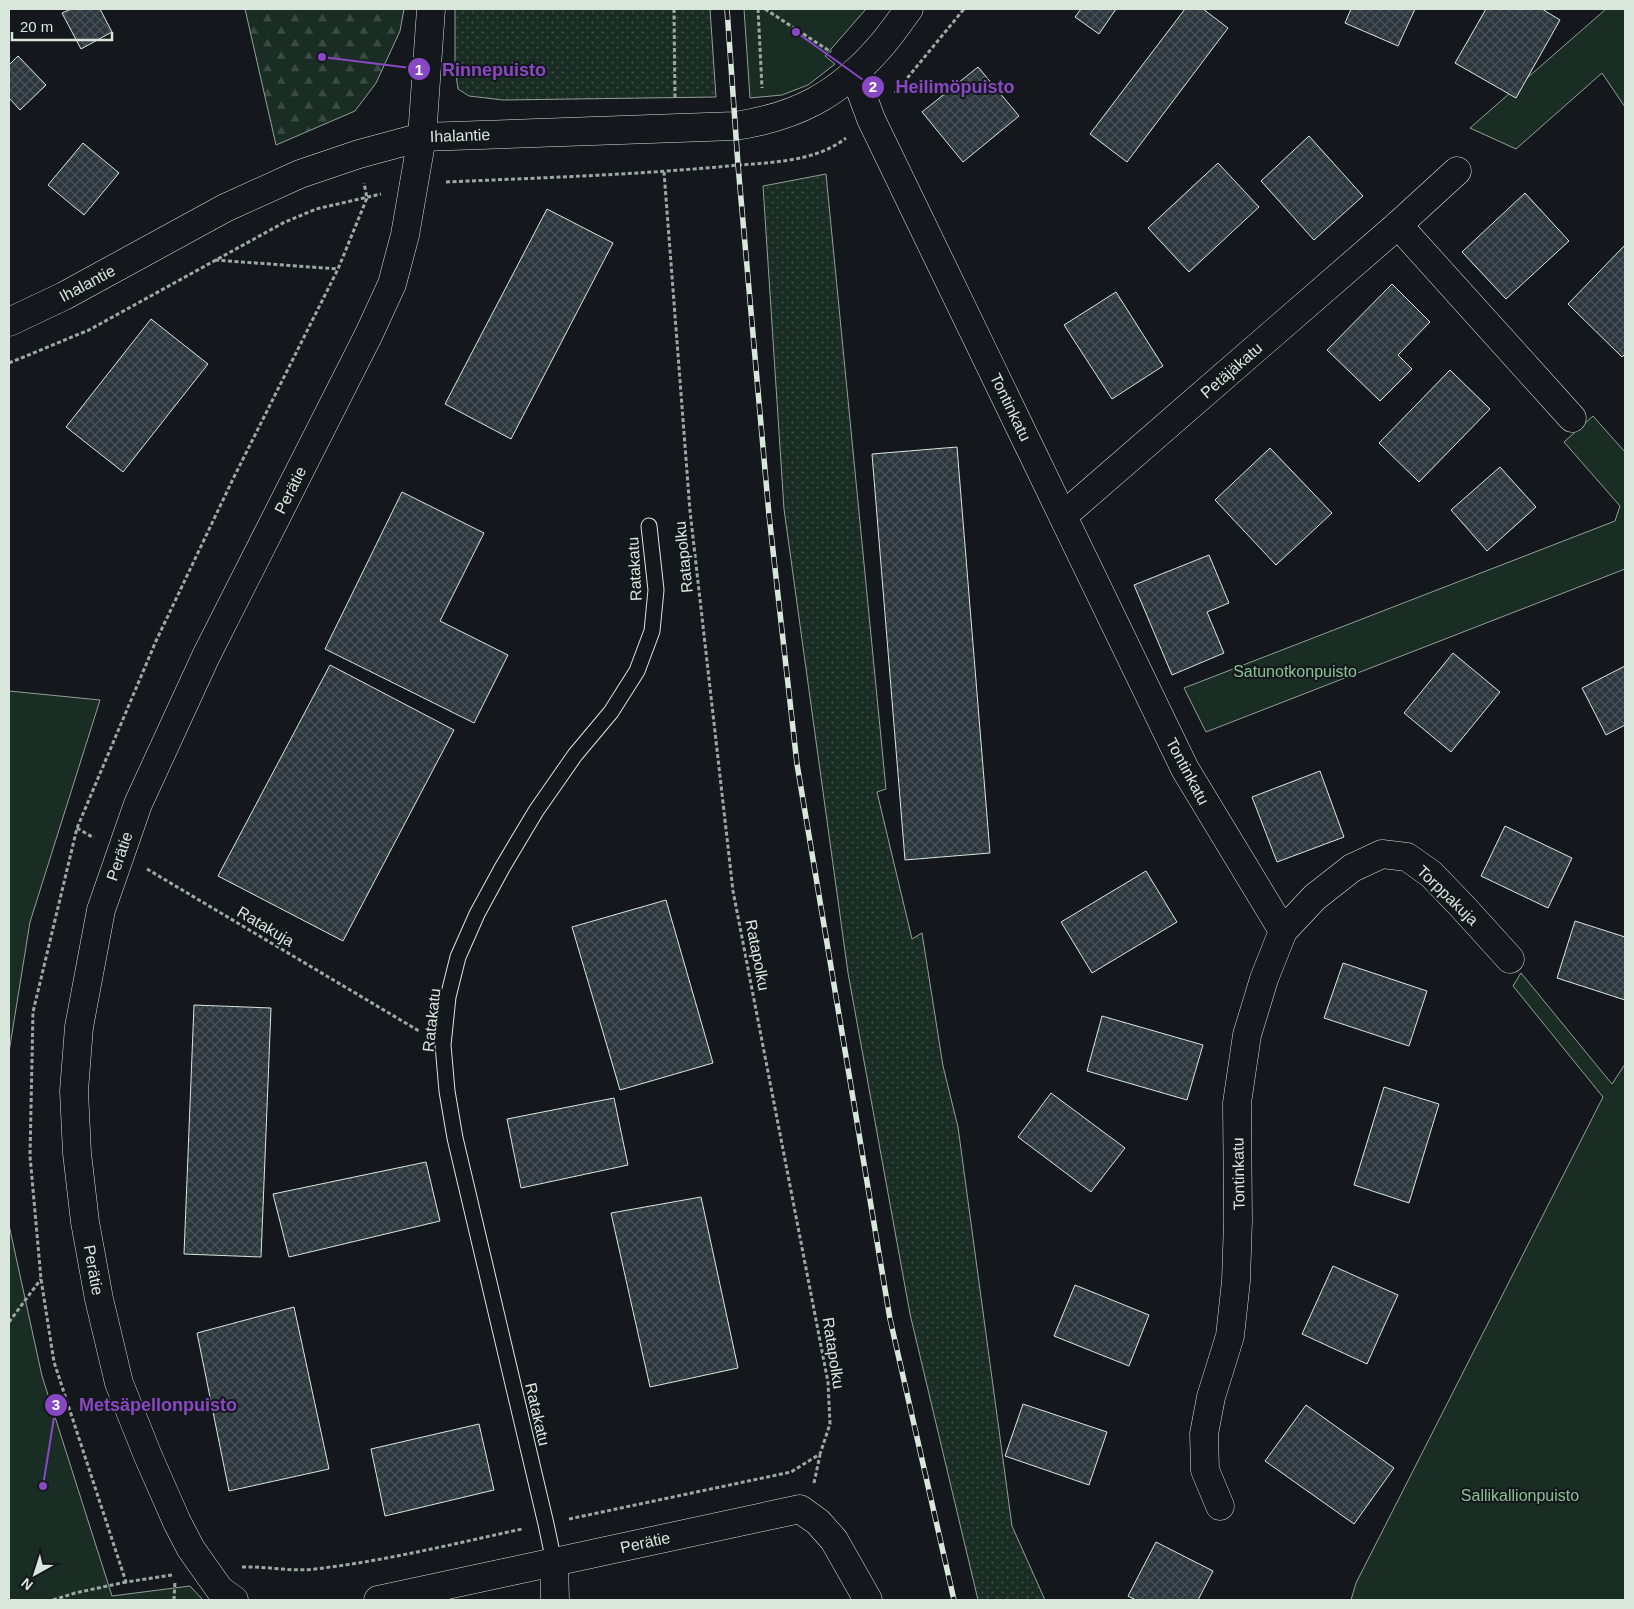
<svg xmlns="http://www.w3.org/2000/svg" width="1634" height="1609" font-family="Arial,sans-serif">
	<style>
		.grass { fill: url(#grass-dots); stroke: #939e99 }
		.forest { fill: url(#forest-firs); stroke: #939e99 }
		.park { fill: #1a2d24; stroke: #939e99 }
		.building { fill: url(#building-cross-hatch); stroke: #d8e6dc }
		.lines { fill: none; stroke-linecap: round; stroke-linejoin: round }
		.lane-casing { stroke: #d8e6dc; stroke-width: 17 }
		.street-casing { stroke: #d8e6dc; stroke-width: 29 }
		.secondary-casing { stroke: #d8e6dc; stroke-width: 29 }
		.path { stroke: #9da8a2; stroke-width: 3; stroke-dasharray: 4 2.5; stroke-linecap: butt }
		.lane { stroke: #14181c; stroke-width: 15 }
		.street { stroke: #14181c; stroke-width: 28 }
		.secondary { stroke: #14181c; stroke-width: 28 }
		.rail-casing { stroke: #d8e6dc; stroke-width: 5.5 }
		.rail { stroke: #14181c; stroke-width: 4; stroke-dasharray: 11; stroke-linecap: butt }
		.labels { text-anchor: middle; stroke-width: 4; stroke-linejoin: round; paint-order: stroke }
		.street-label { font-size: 16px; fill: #d8e6dc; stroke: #14181c }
		.park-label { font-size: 16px; fill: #8ac095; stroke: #14181c }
		.leader { fill: none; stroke: #8948c3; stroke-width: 2 }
		.callout-dot { fill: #8948c3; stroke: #14181c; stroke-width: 2 }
		.mark-label { font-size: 15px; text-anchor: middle; font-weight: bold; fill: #fff }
		.callout-label { font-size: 18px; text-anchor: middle; font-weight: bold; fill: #8948c3; stroke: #14181c; stroke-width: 4; stroke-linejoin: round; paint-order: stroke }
	</style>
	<defs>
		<pattern id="grass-dots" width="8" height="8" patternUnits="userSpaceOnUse" patternTransform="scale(1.25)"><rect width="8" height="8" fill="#1a2d24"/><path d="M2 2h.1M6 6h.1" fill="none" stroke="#3b4b43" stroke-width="1.8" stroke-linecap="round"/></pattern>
		<pattern id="forest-firs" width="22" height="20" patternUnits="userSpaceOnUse" patternTransform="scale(1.25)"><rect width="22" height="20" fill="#1a2d24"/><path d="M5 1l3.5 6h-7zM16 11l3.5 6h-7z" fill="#3b4b43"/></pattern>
		<pattern id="building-cross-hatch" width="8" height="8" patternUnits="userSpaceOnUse" patternTransform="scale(1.25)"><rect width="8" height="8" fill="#2c363c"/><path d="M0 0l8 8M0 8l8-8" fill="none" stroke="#4a5358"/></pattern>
	</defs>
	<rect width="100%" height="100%" fill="#14181c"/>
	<g class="grass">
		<polygon points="455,9 710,9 716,97 503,100 469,96 458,89 455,68"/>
		<polygon points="826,174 886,789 877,792 912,939 922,933 943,1066 958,1127 1012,1526 1045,1600 978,1600 910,1314 848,973 784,509 763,186"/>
	</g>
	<polygon class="forest" points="245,9 404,9 400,31 376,83 355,111 276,145"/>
	<g class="park">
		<polygon points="744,9 866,9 825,56 835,64 808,85 782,95 750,98"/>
		<polygon points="1606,9 1625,9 1625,107 1602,73 1516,149 1470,128"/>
		<polygon points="1593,416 1625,452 1625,569 1206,732 1184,688 1615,521 1620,506 1564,442"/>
		<polygon points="9,691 100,700 30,922 9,1052"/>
		<polygon points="1521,973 1612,1084 1625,1064 1625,1600 1351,1600 1356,1583 1603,1097 1513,986"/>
		<polygon points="9,1225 42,1376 112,1596 190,1586 203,1600 9,1600"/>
	</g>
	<g class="building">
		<polygon points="71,9 100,9 112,32 81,49 62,13"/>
		<polygon points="1081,9 1116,9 1099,34 1075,17"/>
		<polygon points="1185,9 1203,9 1228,28 1127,162 1090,134"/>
		<polygon points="1351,9 1415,9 1398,46 1345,23"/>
		<polygon points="1486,9 1542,9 1560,20 1516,98 1455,63"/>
		<polygon points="18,56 46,85 20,110 9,98 9,65"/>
		<polygon points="978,67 1019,116 963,162 922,112"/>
		<polygon points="1309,136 1363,196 1314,240 1261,181"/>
		<polygon points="83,143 119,173 84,215 48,185"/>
		<polygon points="1218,163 1259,207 1189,272 1148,228"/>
		<polygon points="1525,193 1569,241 1506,299 1462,252"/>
		<polygon points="547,209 613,243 511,439 445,404"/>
		<polygon points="1625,245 1625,354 1622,357 1568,304"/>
		<polygon points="1392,284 1430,322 1398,355 1412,369 1380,401 1327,350"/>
		<polygon points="1116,292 1163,366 1112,399 1064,325"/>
		<polygon points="151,319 208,364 123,472 66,427"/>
		<polygon points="1450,370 1490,409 1419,482 1379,443"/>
		<polygon points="957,447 990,853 905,860 872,454"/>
		<polygon points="1270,448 1332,513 1276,565 1215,500"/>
		<polygon points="1500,467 1536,507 1487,551 1451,510"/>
		<polygon points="402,492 484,533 440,621 508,655 474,723 325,649"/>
		<polygon points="1209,555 1229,603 1207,612 1224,653 1172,675 1134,585"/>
		<polygon points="1453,653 1500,692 1451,752 1404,713"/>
		<polygon points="330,665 454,730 343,941 218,876"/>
		<polygon points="1625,666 1625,725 1606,735 1582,688"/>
		<polygon points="1320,771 1344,837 1277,862 1252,797"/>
		<polygon points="1505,826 1572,858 1548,908 1481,876"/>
		<polygon points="1146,871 1177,922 1092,973 1061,922"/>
		<polygon points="666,900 713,1063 620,1090 572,927"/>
		<polygon points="1575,921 1625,937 1625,1000 1557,978"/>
		<polygon points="1343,963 1427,991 1409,1046 1324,1018"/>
		<polygon points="194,1005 271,1008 261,1257 184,1254"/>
		<polygon points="1102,1016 1203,1045 1187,1100 1087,1071"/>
		<polygon points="1384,1087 1439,1104 1409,1203 1354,1185"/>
		<polygon points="1051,1093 1125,1148 1091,1192 1018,1137"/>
		<polygon points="614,1098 628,1165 521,1188 507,1119"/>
		<polygon points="426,1162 440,1221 289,1257 273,1194"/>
		<polygon points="701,1197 738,1368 650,1387 611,1213"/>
		<polygon points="1333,1266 1398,1295 1367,1364 1302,1334"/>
		<polygon points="1075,1285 1149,1315 1129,1366 1054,1336"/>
		<polygon points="294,1307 329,1469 229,1491 197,1333"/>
		<polygon points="1023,1404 1107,1432 1089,1485 1005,1456"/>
		<polygon points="1306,1405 1394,1468 1354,1524 1265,1461"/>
		<polygon points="479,1424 494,1490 385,1516 371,1449"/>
		<polygon points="1156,1542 1213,1571 1198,1600 1136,1600 1128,1596"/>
	</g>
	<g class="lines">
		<defs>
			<polyline id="lane" points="554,1562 546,1524 455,1138 447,1091 443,1045 448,997 458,957 477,914 502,868 536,811 575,755 611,712 637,671 652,631 656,590 649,526"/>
			<g id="street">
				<polyline points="854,73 871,119 1185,769 1283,931 1264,979 1247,1035 1237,1103 1238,1221 1236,1281 1230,1336 1211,1397 1204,1434 1205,1470 1220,1506"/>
				<polyline points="1398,225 1572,418"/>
				<polyline points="1064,515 1398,225 1457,171"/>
				<polyline points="1283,931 1315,897 1352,868 1382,854 1407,857 1431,874 1461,905 1510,959"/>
				<polyline points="554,1562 555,1600"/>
				<polyline points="234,1600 220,1590 191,1549 177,1522 148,1456 119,1383 99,1299 85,1222 77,1153 74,1091 79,1027 101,910 138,804 206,656 369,334 392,284 405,235 422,137 431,9"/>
				<polyline points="378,1600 800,1509 818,1522 834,1540 868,1600"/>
			</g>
			<path id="secondary" d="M9,322L64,296L225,208L300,174L359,154L422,137L735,126C796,117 838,95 879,48C890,36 899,22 909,9"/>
		</defs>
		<use href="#lane" class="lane-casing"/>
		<use href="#street" class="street-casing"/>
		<use href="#secondary" class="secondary-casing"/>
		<g class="path">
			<polyline points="674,9 675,98"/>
			<polyline points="758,9 762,88"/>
			<polyline points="765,9 831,52"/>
			<polyline points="895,93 964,9"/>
			<path d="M446,182C537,178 628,175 718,167C761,162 811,165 846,138"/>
			<polyline points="215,260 338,269"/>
			<polyline points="9,363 89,330 283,223 316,209 381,194"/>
			<polyline points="77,828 94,838"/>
			<polyline points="147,869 419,1031"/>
			<polyline points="9,1322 41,1279"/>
			<polyline points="814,1483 820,1455"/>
			<polyline points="569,1519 791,1472 820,1454 830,1424 828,1382 733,891 690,511 664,172"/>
			<path d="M242,1567C267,1566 290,1572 315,1569C385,1561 453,1544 522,1529"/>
			<polyline points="172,1575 126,1582 54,1362 41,1279 30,1156 33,1012 77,828 156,641 233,479 338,269 367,198 364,183"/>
			<polyline points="53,1600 75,1593 126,1582"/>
			<polyline points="174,1600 175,1581"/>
		</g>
		<use href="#lane" class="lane"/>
		<use href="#street" class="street"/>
		<use href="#secondary" class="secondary"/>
		<defs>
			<polyline id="rail" points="727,9 738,165 769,515 797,764 890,1319 954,1600"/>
		</defs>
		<use href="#rail" class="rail-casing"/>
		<use href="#rail" class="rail"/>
	</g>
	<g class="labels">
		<g class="street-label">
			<text transform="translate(460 135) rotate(-2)" y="6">Ihalantie</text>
			<text transform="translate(87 283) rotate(-28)" y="6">Ihalantie</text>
			<text transform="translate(1231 370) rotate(-41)" y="6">Petäjäkatu</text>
			<text transform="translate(1011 407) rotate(64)" y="6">Tontinkatu</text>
			<text transform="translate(290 490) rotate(-63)" y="6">Perätie</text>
			<text transform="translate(683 557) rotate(-96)" y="6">Ratapolku</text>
			<text transform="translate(634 569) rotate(-93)" y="6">Ratakatu</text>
			<text transform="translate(1188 771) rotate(62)" y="6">Tontinkatu</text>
			<text transform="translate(119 856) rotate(-71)" y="6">Perätie</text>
			<text transform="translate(1448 895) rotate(44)" y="6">Torppakuja</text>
			<text transform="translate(266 926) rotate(31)" y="6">Ratakuja</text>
			<text transform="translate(758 955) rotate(79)" y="6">Ratapolku</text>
			<text transform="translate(431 1020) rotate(-84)" y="6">Ratakatu</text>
			<text transform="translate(1238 1174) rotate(-91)" y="6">Tontinkatu</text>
			<text transform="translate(94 1270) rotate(80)" y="6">Perätie</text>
			<text transform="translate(834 1353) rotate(81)" y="6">Ratapolku</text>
			<text transform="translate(538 1414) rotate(77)" y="6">Ratakatu</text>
			<text transform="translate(645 1542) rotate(-12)" y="6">Perätie</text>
		</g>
		<g class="park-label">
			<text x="1295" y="677">Satunotkonpuisto</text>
			<text x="1520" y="1501">Sallikallionpuisto</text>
		</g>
	</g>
	<path class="leader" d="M322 57L419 69M796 32L873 87M43 1486L56 1405"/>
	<g class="callout-dot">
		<circle cx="322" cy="57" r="5"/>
		<circle cx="796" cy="32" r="5"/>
		<circle cx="43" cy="1486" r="5"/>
		<circle cx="419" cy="69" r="12"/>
		<circle cx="873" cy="87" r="12"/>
		<circle cx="56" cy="1405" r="12"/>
	</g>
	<g class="mark-label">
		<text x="419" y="75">1</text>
		<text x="873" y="92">2</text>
		<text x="56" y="1410">3</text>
	</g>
	<g class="callout-label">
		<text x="494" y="76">Rinnepuisto</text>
		<text x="955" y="93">Heilimöpuisto</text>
		<text x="158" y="1411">Metsäpellonpuisto</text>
	</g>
	<rect width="1634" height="1609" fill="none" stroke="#d8e6dc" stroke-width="20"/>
	<g transform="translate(35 1574) rotate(219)" stroke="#14181c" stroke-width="4" paint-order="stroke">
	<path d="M0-4L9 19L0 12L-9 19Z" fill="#d8e6dc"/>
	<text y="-8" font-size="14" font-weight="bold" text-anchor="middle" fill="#d8e6dc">N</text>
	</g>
	<path d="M12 32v8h100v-8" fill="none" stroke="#d8e6dc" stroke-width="2.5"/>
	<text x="20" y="32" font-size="15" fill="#d8e6dc" stroke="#14181c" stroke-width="4" paint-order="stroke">20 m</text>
</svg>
